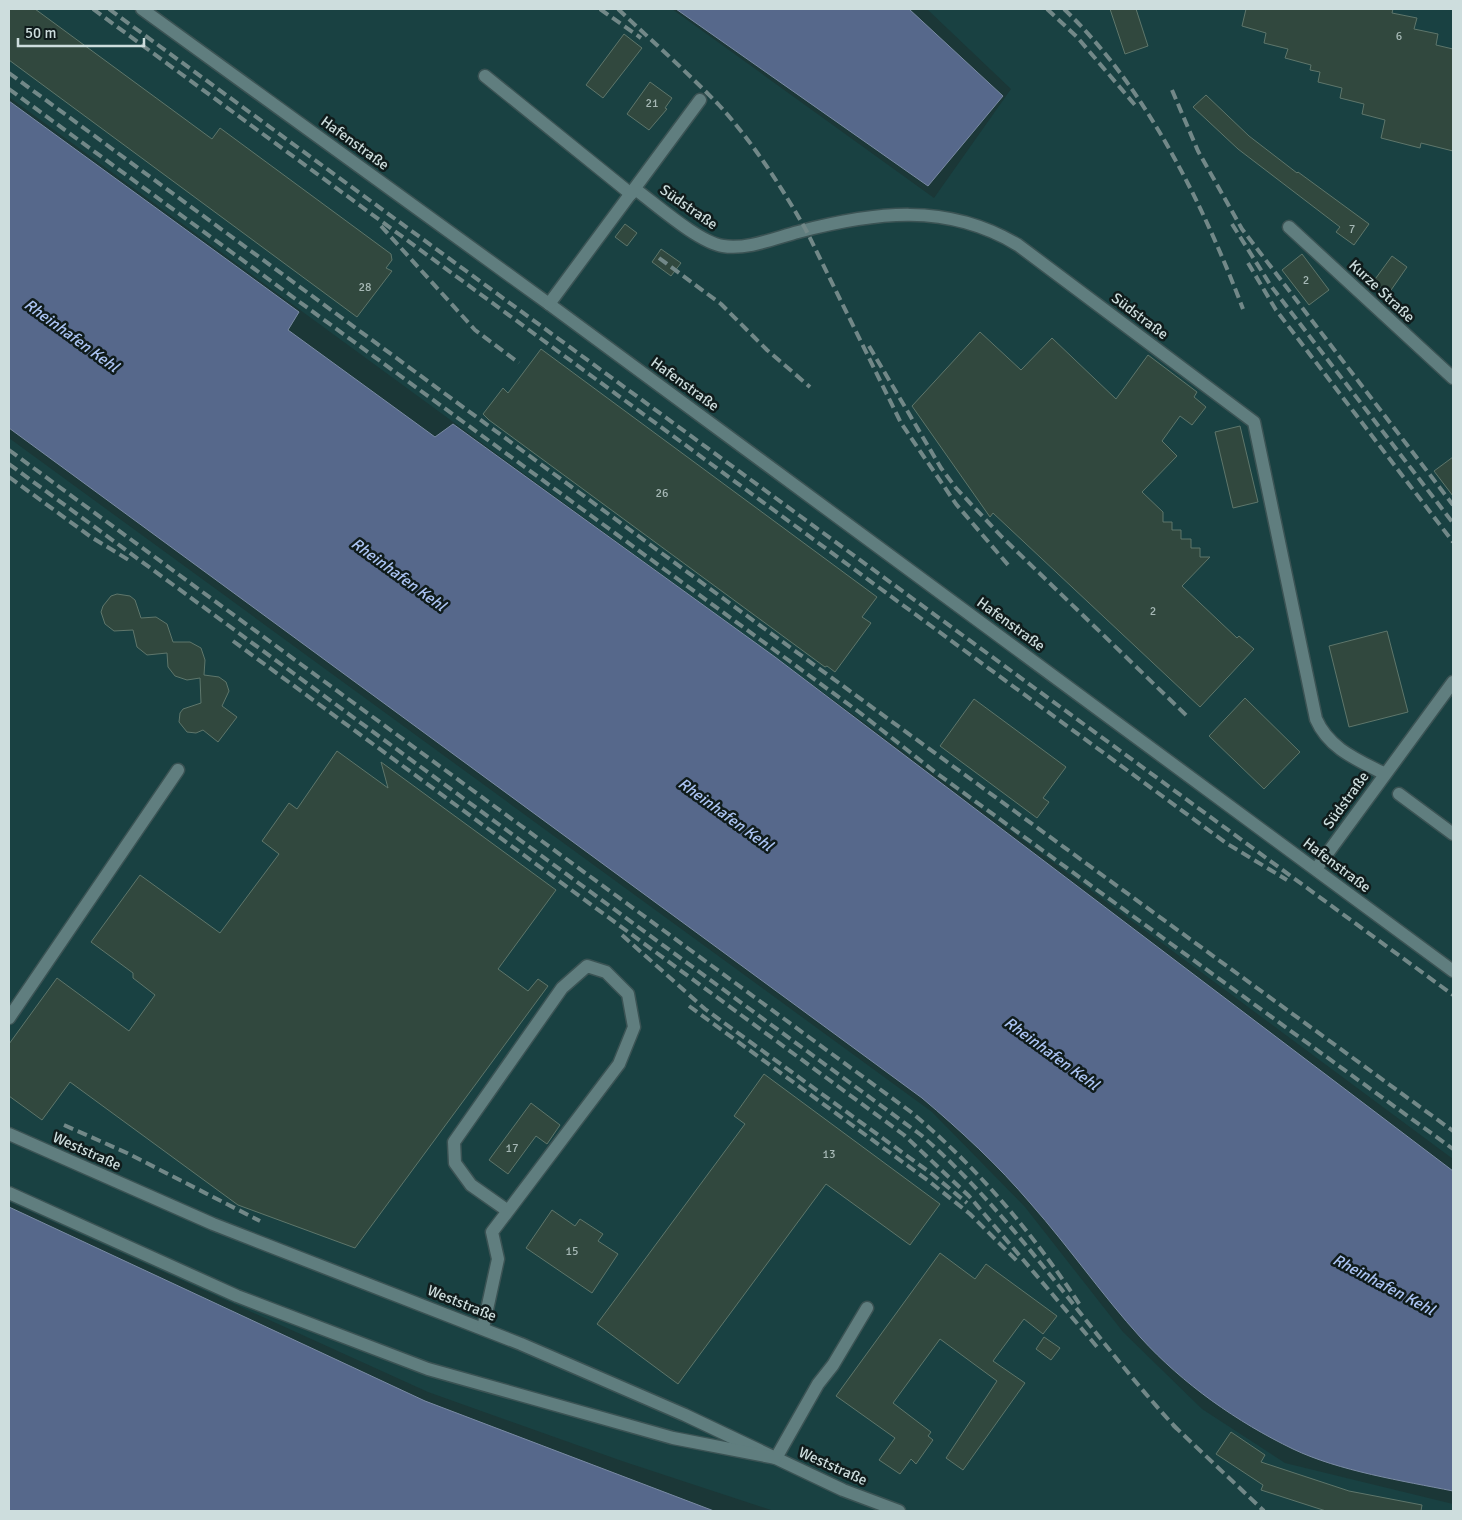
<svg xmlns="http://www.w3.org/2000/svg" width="1462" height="1520" font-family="Signika,sans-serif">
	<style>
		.built { fill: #194142 }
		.water { fill: #56688b; stroke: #7a8ba4 }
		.building { fill: #31483e; stroke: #5e766b }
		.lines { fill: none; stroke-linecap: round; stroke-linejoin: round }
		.minor-casing { stroke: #3b5354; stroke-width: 15 }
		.minor { stroke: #607e7f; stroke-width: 12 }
		.rail { stroke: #728888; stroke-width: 4; stroke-dasharray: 10 5; stroke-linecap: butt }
		.labels { text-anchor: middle; stroke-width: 5; stroke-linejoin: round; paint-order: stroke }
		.number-label { font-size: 12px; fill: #a6b8b5 }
		.street-label { font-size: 15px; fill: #cddddd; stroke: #101c1c }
		.water-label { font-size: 16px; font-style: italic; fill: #acc5f4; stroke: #101c1c }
	</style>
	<rect width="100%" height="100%" fill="#1b3737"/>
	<g class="built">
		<polygon points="9,9 672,9 934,198 1011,89 927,9 1453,9 1453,1159 895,745 9,97"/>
		<polygon points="9,438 932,1112 1025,1207 1123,1332 1202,1409 1285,1463 1453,1504 1453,1511 774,1511 622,1461 428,1392 9,1202"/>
	</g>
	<g class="water">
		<polygon points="676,9 909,9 1003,96 928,186"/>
		<path d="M9,101L299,312L288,330L435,437L453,424L775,657L1453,1171V1491C1403,1481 1339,1471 1293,1449C1237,1422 1183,1384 1141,1338C1102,1295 1069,1247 1031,1204C998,1165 961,1131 922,1098L9,428Z"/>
		<polygon points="9,1207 425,1401 714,1511 9,1511"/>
	</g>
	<g class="building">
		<polygon points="9,9 35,9 212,139 220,128 391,254 392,260 386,268 392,271 357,317 9,60"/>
		<polygon points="1110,9 1136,9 1148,46 1125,54"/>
		<polygon points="1246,9 1393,9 1392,13 1417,18 1414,29 1438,34 1436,45 1453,49 1453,151 1421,143 1420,148 1381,138 1385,120 1362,114 1364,104 1340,98 1342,88 1318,82 1320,72 1310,70 1311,65 1285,58 1288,49 1264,43 1266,33 1242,26"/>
		<polygon points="624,34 642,48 603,98 586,85"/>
		<polygon points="650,82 672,98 665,108 667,109 649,130 627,114"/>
		<polygon points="1206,95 1249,136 1297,173 1298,172 1369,224 1354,245 1336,232 1340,227 1238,149 1193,107"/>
		<polygon points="625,224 637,233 627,246 615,237"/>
		<polygon points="661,249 681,263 671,276 652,262"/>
		<polygon points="1302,254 1329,290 1309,305 1282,270"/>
		<polygon points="1392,256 1407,267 1389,293 1373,282"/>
		<polygon points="980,332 1021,370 1052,338 1116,399 1148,355 1197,392 1194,397 1206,407 1192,425 1180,416 1162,441 1177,456 1142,492 1163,512 1163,522 1172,522 1172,530 1181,530 1181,539 1191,539 1191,548 1200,548 1200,557 1210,557 1182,586 1237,638 1239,636 1254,649 1200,707 993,513 990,517 912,406"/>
		<polygon points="541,349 877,597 862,617 871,623 835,672 827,666 825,667 489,420 483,414 503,388 508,393"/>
		<polygon points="1240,426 1258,502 1233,508 1215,432"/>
		<polygon points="1453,457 1453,496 1434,471"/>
		<polygon points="117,594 130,596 135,600 141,618 156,617 167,624 173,642 190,642 201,648 205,660 204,675 219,677 226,682 229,691 222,706 237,717 218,742 203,730 196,733 187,732 179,722 180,713 183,709 201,703 200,678 187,680 175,676 168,667 167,653 147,655 137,647 133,630 114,631 105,624 101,612 103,606 111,596"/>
		<polygon points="1387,631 1408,712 1349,727 1329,646"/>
		<polygon points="1245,698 1300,752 1264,789 1209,736"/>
		<polygon points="974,699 1066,767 1043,798 1049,802 1037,818 940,746"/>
		<polygon points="337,751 388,788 381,762 556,890 498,969 528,991 538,979 548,986 355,1248 238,1205 70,1082 42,1120 9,1096 9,1044 57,978 129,1031 155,995 133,978 133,973 91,942 140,875 220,933 279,854 262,841 289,803 297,809"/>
		<polygon points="764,1074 940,1204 910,1245 826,1184 678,1384 597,1324 745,1124 734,1116"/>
		<polygon points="531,1103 560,1125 547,1144 536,1136 508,1174 489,1160"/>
		<polygon points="552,1210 575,1226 580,1219 603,1234 598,1241 618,1254 592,1293 526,1248"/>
		<polygon points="940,1253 975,1279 986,1264 1057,1316 1043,1334 1024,1319 993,1361 1025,1383 963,1470 946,1458 997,1381 940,1339 893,1403 931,1432 928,1436 933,1440 916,1464 911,1459 900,1474 879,1460 895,1438 836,1396"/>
		<polygon points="1044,1337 1060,1348 1051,1360 1036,1349"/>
		<polygon points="1231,1432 1265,1455 1261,1462 1349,1491 1422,1505 1421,1511 1326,1511 1261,1490 1263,1485 1216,1454"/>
	</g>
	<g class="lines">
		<defs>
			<g id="minor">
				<polyline points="142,9 549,304 1453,971"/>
				<polyline points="485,76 631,194"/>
				<path d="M635,189C657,205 698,242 723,246C747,250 775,238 798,232C874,212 947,202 1018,245L1254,422L1316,719C1329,749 1358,760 1385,774"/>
				<polyline points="1289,227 1453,378"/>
				<polyline points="549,304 700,100"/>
				<polyline points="1399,794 1453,834"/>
				<polyline points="1316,869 1453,682"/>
				<polyline points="9,1018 178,770"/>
				<polyline points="9,1134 213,1224 521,1344 685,1415 843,1490 899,1511"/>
				<polyline points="9,1193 237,1296 428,1369 673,1438 776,1458 818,1384 833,1365 867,1308"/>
				<polyline points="483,1328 498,1259 492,1232 508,1211 619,1064 634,1027 628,994 606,972 587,966 562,988 454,1142 455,1163 471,1185 508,1211"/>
			</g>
		</defs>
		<use href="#minor" class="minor-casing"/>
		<use href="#minor" class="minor"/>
		<g class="rail">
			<polyline points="93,9 1226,843 1287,880"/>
			<polyline points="109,9 1453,995"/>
			<polyline points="600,9 641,38"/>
			<path d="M618,9C651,40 686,71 718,104C752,141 781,186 806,230L901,423L956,504L1009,566"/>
			<polyline points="1047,9 1077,37 1135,105"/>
			<path d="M1064,9C1146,87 1203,204 1243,309"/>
			<polyline points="9,73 743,613 1453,1131"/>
			<polyline points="9,89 859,712 935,772 1453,1149"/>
			<polyline points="1172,90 1198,151 1242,229 1453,505"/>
			<polyline points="1232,224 1271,286 1453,523"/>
			<polyline points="381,226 475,330 519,363"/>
			<polyline points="659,258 721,304 767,350 810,387"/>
			<polyline points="1248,263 1276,310 1453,542"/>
			<polyline points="869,346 941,468 956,488 1002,537 1189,718"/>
			<path d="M9,450L911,1112C978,1168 1032,1232 1080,1305"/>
			<path d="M9,464L921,1135C1019,1220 1089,1334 1177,1429"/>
			<polyline points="9,477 91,537 132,562"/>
			<polyline points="233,641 904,1135 969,1196 1098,1348"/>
			<polyline points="622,935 705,1009 932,1174 967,1203"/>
			<polyline points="689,1006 930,1182 970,1214 1018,1262"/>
			<polyline points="64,1125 127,1153 260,1221"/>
			<polyline points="1173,1425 1264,1511"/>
		</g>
	</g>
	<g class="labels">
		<g class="number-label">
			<text x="1399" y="40">6</text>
			<text x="652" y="107">21</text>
			<text x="1352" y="233">7</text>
			<text x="1306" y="284">2</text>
			<text x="365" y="291">28</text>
			<text x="662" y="497">26</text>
			<text x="1153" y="615">2</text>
			<text x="512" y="1152">17</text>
			<text x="829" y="1158">13</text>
			<text x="572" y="1255">15</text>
		</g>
		<g class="street-label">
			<text transform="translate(355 143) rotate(36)" y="5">Hafenstraße</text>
			<text transform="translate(689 207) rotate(35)" y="5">Südstraße</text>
			<text transform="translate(1382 291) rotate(43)" y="5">Kurze Straße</text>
			<text transform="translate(1140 316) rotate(37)" y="5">Südstraße</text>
			<text transform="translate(685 384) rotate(36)" y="5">Hafenstraße</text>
			<text transform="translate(1011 624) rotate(36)" y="5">Hafenstraße</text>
			<text transform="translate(1346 800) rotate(-54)" y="5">Südstraße</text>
			<text transform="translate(1337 865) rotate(37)" y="5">Hafenstraße</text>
			<text transform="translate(87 1151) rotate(24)" y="5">Weststraße</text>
			<text transform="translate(462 1303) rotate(22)" y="5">Weststraße</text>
			<text transform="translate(833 1466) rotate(24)" y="5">Weststraße</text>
		</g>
		<g class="water-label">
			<text transform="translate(72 335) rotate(36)" y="6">Rheinhafen Kehl</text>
			<text transform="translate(399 574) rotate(36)" y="6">Rheinhafen Kehl</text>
			<text transform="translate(726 814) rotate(36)" y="6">Rheinhafen Kehl</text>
			<text transform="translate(1052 1053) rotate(36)" y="6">Rheinhafen Kehl</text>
			<text transform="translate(1384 1284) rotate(28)" y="6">Rheinhafen Kehl</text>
		</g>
	</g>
	<rect width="1462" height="1520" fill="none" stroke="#cddddd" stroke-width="20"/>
	<path d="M18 38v8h126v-8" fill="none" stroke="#cddddd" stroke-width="2.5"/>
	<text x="25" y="38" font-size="15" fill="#cddddd" stroke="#101c1c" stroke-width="4" paint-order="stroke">50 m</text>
</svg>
